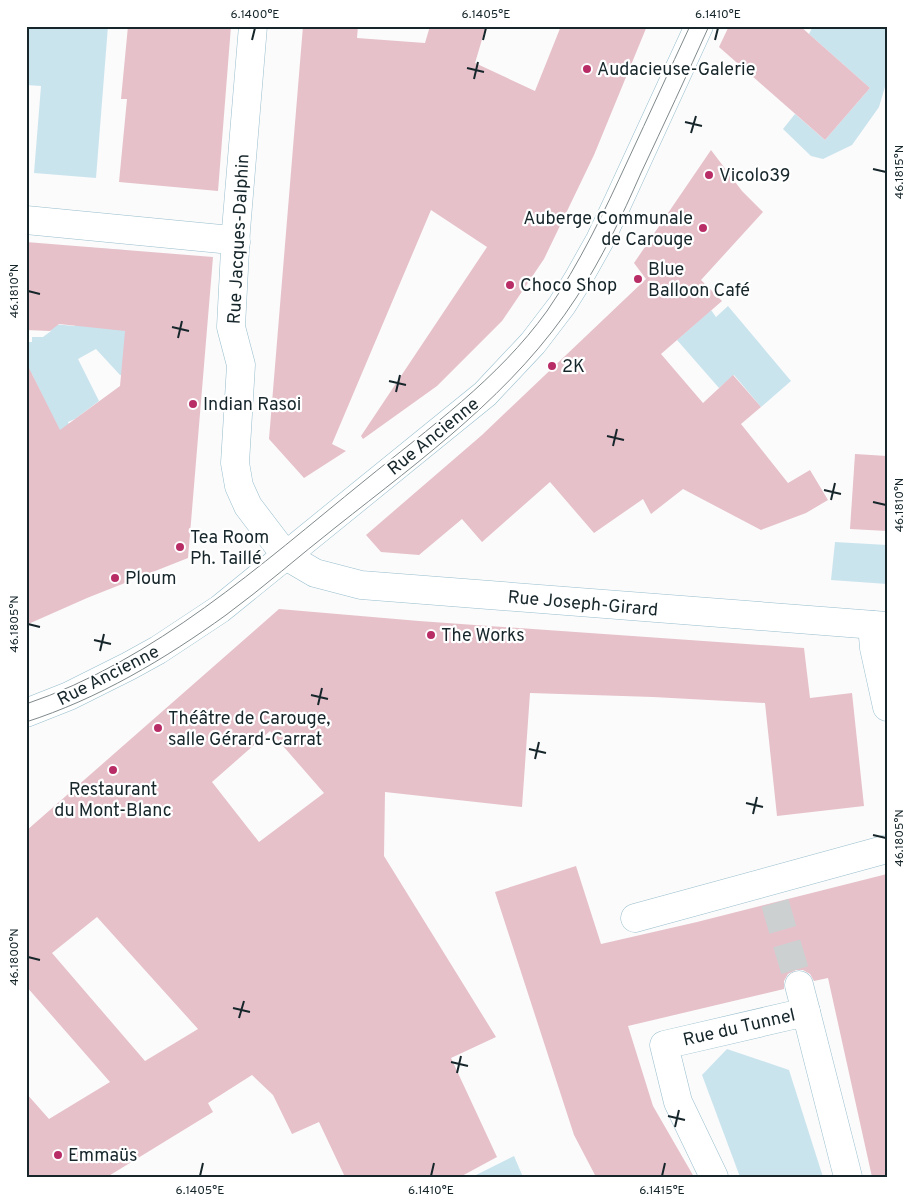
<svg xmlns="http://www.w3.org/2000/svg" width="913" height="1203" font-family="Overpass,sans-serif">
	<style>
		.green { fill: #cae4ee }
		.building { fill: #e6c1ca; fill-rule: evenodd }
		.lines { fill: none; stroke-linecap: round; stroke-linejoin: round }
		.minor-tunnel { stroke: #cdd0d1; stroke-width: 28; stroke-dasharray: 28 14; stroke-linecap: butt }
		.minor-casing { stroke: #97becd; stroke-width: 29 }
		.minor { stroke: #fff; stroke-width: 28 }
		.tram { stroke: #80898b; stroke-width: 1 }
		.ticks { fill: none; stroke: #16262b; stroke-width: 2 }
		.poi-dot { fill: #b82d66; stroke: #fff; stroke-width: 2 }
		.labels { text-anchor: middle; stroke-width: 4.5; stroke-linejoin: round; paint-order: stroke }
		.poi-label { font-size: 18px; fill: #16262b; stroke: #fff; text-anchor: start }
		.street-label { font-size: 18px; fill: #16262b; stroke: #fff }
		.neatline { fill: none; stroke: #16262b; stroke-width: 2 }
		.ticks-label { font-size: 12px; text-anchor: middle; fill: #16262b }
	</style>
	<rect width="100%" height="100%" fill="#fbfbfb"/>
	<g class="green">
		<polygon points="26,26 108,26 96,178 34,173 41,86 26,85"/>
		<polygon points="813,26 887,26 887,80 879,107 852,145 823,159 811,156 783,129 795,114 825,140 870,88 809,34"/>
		<polygon points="81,247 124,250 121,277 128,295 132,378 120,375 96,349 78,359 99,401 75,419 68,422 75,437 101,520 32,374 26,377 26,342 32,342 32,337 43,337 51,331 52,324 75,326"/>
		<polygon points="728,306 791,381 761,407 734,375 719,388 677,340 711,310 716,317"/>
		<polygon points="835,542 887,545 887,584 831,580"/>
		<polygon points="727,1049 789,1070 823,1177 740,1177 702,1075"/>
		<polygon points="514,1156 523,1177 472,1177"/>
	</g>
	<g class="building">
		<polygon points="128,26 231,26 218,191 119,182 127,99 121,99"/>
		<polygon points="303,26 358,26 357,38 425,43 430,26 486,26 475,63 535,91 561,26 647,26 594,155 544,259 502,321 437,386 363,439 361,436 487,247 431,210 332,444 346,451 304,478 269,439"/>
		<polygon points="729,26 800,26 870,88 825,140 719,47"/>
		<polygon points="711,150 742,191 763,212 701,280 722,301 661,354 703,403 733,375 761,407 741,424 788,483 810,470 828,500 806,513 761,530 683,489 651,514 643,499 594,533 550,482 482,542 462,519 419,555 381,552 366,535 482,435 646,279 634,263"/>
		<polygon points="26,242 213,257 188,558 87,598 26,625 26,362 60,430 120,386 125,331 59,324 50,331 26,330"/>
		<polygon points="855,454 887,456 887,531 850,529"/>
		<path d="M279,609L419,621L804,648L810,698L852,693L864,806L777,816L765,703L653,697L530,693L522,807L385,792L384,856L496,1037L451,1058L497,1157L460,1177H345L319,1122L292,1134L273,1095L252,1075L208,1103L213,1112L107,1177H26V1093L49,1119L110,1082L26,986V831ZM270,731L324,793L259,842L212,782ZM97,917L198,1029L145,1061L52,953Z"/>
		<polygon points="576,866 601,944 697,922 887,874 887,1177 872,1177 828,978 814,981 810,974 803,970 796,970 788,974 784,981 784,989 628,1026 653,1106 694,1177 596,1177 574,1135 495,892"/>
	</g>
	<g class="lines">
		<polyline class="minor-tunnel" points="775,903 799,985"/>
		<defs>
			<g id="minor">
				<polyline points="253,26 236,230 231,327 241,365 235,463 239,486 248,506 286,556 315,573 361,585 887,626"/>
				<polyline points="26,220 221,239 236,242"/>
				<polyline points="872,625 874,648 887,707"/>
				<polyline points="26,713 69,696 129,666 158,650 220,609 485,394 533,343 562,305 577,281 600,240 618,202 699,26"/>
				<polyline points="635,918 887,849"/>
				<polyline points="799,985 806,1012"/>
				<polyline points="714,1177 678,1102 664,1045 806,1012 848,1177"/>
			</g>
		</defs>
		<use href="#minor" class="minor-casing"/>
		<use href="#minor" class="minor"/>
		<g class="tram">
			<path d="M26,704C156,660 260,565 364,481C429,428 498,379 547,311C580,263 604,212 628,160C649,115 669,71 690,26"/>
			<path d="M26,722C98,699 165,659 226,615C264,587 299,556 336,527C423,458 515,392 576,298C602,259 622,216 641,173C664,124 687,75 709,26"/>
		</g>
	</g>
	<path class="ticks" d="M252,40L255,28M483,40L486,28M715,40L718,28M467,68L484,72M474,79L478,62M685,122L702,126M691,133L696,116M873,169L886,172M28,291L40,294M172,327L189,331M178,338L182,321M389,381L406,385M396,392L400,375M607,436L624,440M613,446L617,429M824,490L841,494M831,500L835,483M873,502L886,505M28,624L40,627M94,640L111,644M100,651L104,634M311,695L328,699M318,705L322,688M529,749L546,753M535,759L539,742M746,803L763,807M753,814L757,797M873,835L886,838M28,957L40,960M233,1008L250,1012M239,1018L244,1001M451,1062L468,1066M457,1073L461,1056M668,1116L685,1120M675,1127L679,1110M200,1176L203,1163M431,1176L434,1163M662,1176L665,1163"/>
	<g class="poi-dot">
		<circle cx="587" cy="69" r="5"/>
		<circle cx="709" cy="175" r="5"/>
		<circle cx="703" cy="228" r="5"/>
		<circle cx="638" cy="279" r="5"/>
		<circle cx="510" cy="285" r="5"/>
		<circle cx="552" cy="366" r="5"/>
		<circle cx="193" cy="404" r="5"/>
		<circle cx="180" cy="547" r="5"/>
		<circle cx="115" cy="578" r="5"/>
		<circle cx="431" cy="635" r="5"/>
		<circle cx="158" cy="728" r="5"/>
		<circle cx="113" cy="770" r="5"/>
		<circle cx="58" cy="1155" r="5"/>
	</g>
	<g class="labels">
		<g class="poi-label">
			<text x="597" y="75">Audacieuse-Galerie</text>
			<text x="719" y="181">Vicolo39</text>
			<text x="693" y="224" text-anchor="end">Auberge Communale<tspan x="693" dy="21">de Carouge</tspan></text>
			<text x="648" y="275">Blue<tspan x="648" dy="21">Balloon Café</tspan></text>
			<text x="520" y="291">Choco Shop</text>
			<text x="562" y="372">2K</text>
			<text x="203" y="410">Indian Rasoi</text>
			<text x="190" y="543">Tea Room<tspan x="190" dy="21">Ph. Taillé</tspan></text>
			<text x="125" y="584">Ploum</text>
			<text x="441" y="641">The Works</text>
			<text x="168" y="724">Théâtre de Carouge,<tspan x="168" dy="21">salle Gérard-Carrat</tspan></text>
			<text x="113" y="795" text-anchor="middle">Restaurant<tspan x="113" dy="21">du Mont-Blanc</tspan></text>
			<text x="68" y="1161">Emmaüs</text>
		</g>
		<g class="street-label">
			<text transform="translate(238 239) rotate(-87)" y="6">Rue Jacques-Dalphin</text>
			<text transform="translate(433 436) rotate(-39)" y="6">Rue Ancienne</text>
			<text transform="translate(583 603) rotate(5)" y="6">Rue Joseph-Girard</text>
			<text transform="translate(108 675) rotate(-27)" y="6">Rue Ancienne</text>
			<text transform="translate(739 1027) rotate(-13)" y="6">Rue du Tunnel</text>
		</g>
	</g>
	<rect width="913" height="1203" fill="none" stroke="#ffffff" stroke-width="55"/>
	<rect x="28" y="28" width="858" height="1148" class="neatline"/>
	<g class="ticks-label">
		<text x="255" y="18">6.1400°E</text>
		<text x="486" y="18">6.1405°E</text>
		<text x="718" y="18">6.1410°E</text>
		<text transform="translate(899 172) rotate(-90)" y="4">46.1815°N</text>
		<text transform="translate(14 291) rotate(-90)" y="4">46.1810°N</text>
		<text transform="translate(899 505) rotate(-90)" y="4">46.1810°N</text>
		<text transform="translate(14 624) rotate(-90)" y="4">46.1805°N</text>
		<text transform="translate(899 838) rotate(-90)" y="4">46.1805°N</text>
		<text transform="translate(14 957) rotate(-90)" y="4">46.1800°N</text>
		<text x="200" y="1194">6.1405°E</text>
		<text x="431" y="1194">6.1410°E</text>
		<text x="662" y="1194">6.1415°E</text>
	</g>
</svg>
